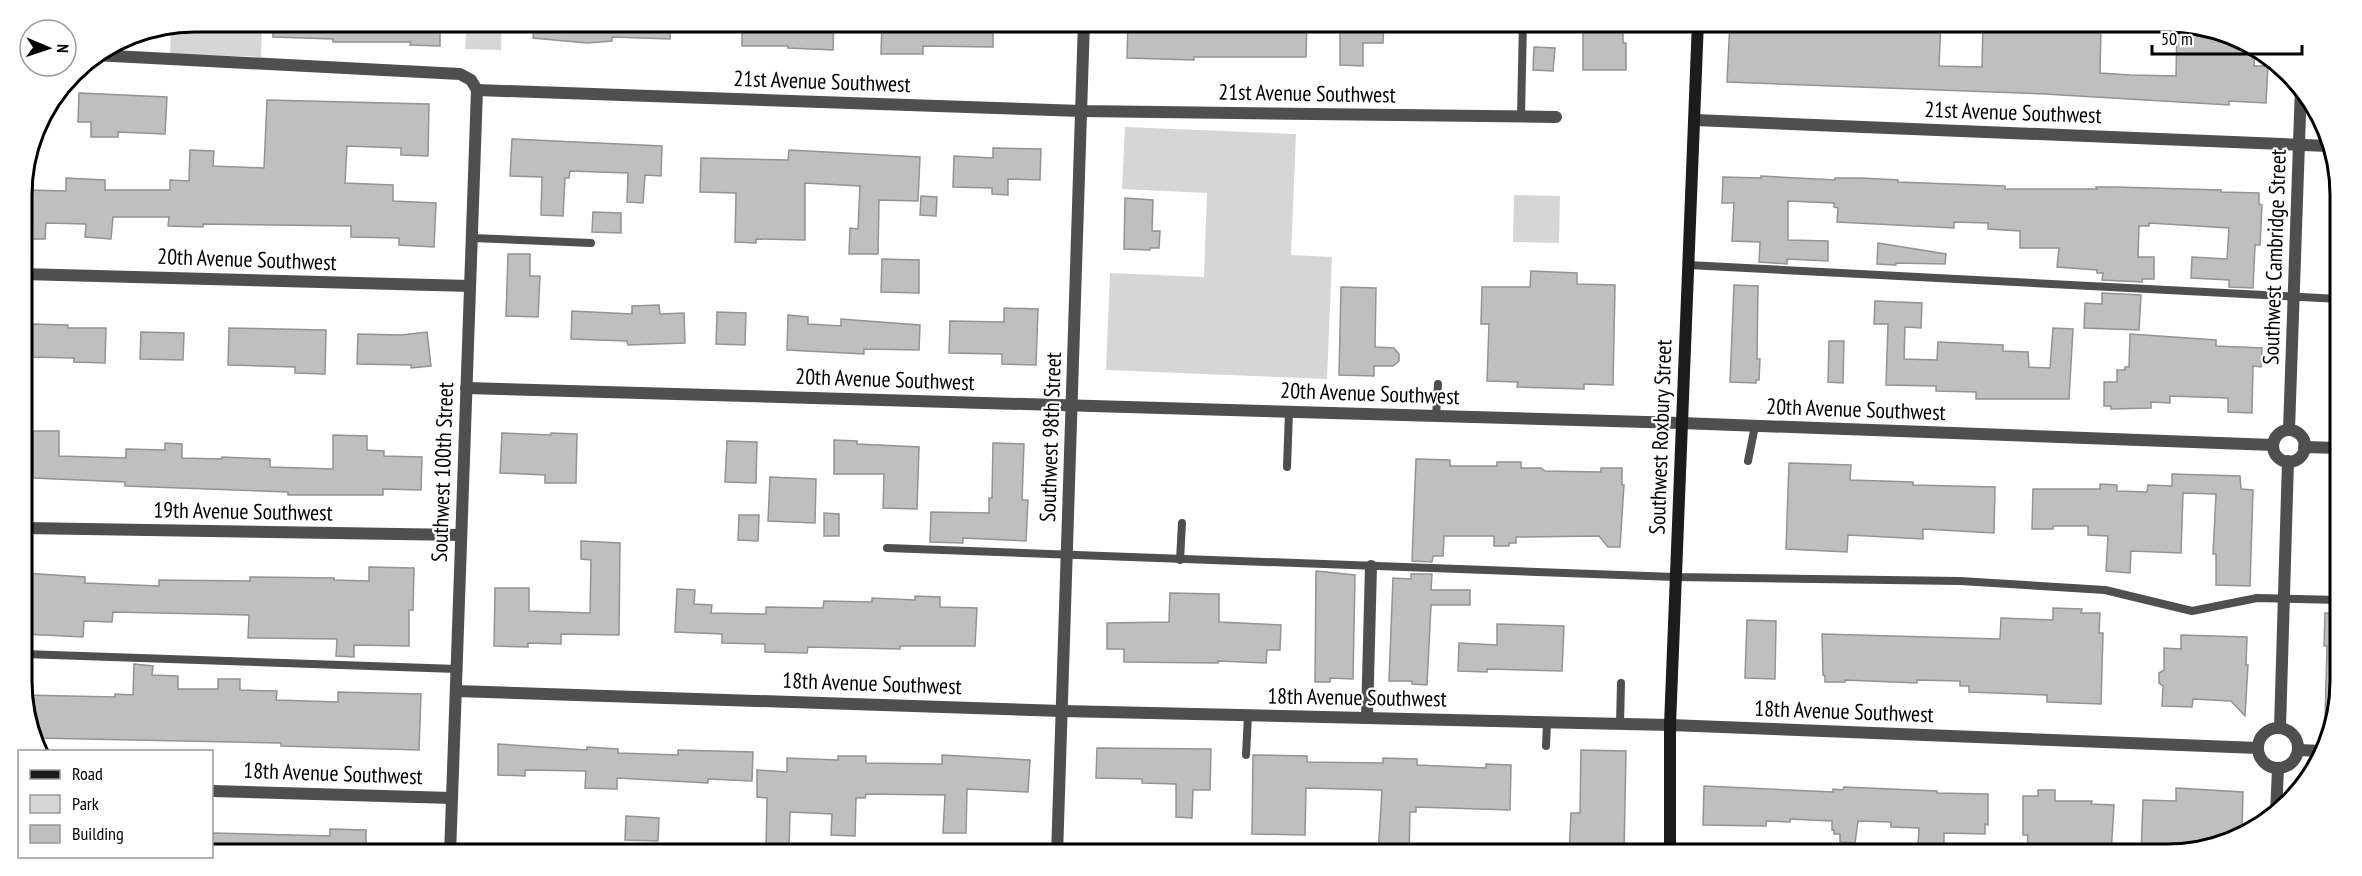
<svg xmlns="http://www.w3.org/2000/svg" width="2362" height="876" font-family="'PT Sans Narrow',sans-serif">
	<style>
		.green { fill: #d6d6d6 }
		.building { fill: #bfbfbf; stroke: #939393; stroke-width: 1.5 }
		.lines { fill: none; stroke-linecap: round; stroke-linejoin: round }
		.service { stroke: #4f4f4f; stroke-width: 8 }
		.minor { stroke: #4f4f4f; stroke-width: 12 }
		.tertiary { stroke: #4f4f4f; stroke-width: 12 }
		.secondary { stroke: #1c1c1c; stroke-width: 12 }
		.labels { text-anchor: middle; stroke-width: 4.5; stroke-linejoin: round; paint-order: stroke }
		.street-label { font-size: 22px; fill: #000; stroke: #fff }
		.rim { fill: none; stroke: #000; stroke-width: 3 }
	</style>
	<rect width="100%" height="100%" fill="#fff"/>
	<g class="green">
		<polygon points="194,21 262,21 261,57 170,54 171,27 166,27"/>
		<polygon points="467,21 502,21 501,50 465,49"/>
		<polygon points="1125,127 1296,134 1291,255 1332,257 1327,379 1106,370 1110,273 1204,277 1207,193 1122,189"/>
		<polygon points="1514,195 1560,196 1559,243 1513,242"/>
	</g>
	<g class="building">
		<polygon points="273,21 440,21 440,46 410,45 411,42 333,42 333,39 273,37"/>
		<polygon points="535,21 671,21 670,39 612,37 612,41 587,43 533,38"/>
		<polygon points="742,21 834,21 833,50 788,48 788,46 742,46"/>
		<polygon points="882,21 993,21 993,47 923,46 923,54 881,54"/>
		<polygon points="1128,21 1202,24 1202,21 1307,21 1306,57 1194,57 1194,60 1127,58"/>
		<polygon points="1340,21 1384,21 1383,43 1363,43 1363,66 1340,65"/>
		<polygon points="1583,21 1623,21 1623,43 1626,43 1626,70 1583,70"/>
		<polygon points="1730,21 1941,21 1939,66 1982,67 1983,21 2017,21 2101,27 2100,73 2130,75 2176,76 2177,26 2197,27 2197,31 2227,32 2255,51 2254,66 2268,66 2266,103 2229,101 2229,105 2045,94 1727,82"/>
		<polygon points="1534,47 1555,48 1553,71 1533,70"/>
		<polygon points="79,93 167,97 165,134 118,132 118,137 91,137 91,122 78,122"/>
		<polygon points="267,100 429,104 428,156 401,155 401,148 347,146 345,183 393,185 393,201 436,203 434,247 399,245 399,238 351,237 351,226 203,224 203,227 168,226 169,217 113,217 111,239 85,237 86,224 46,223 45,239 27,239 29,190 66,191 66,178 105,180 105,190 170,190 170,180 189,181 190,150 214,151 213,166 264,168"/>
		<polygon points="512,139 662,146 661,176 645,175 643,203 627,202 628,173 570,171 569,178 565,178 563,216 541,215 542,177 510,176"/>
		<polygon points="993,148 1041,149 1040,180 1008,179 1008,195 992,194 992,188 953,187 954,156 993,158"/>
		<polygon points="789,150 920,157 918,201 879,200 878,254 849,254 850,228 858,229 860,186 805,183 805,240 756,239 756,243 735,242 736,193 700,192 701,158 788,160"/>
		<polygon points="1761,176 1835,180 1835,178 1861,178 1898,180 1898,182 2005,186 2005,189 2097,189 2096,187 2116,187 2221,190 2221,192 2259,193 2259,204 2262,205 2260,245 2255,245 2253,288 2229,287 2229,280 2191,278 2192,257 2227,259 2229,228 2149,223 2149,226 2139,226 2138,257 2154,257 2154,279 2142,279 2142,282 2102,280 2103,273 2097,273 2097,270 2057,267 2059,248 2020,248 2020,231 1988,229 1988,223 1954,222 1954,228 1837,222 1838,208 1834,207 1834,203 1788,201 1788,240 1828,241 1828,261 1787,259 1787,264 1759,262 1760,242 1732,241 1734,203 1722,203 1723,177 1761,178"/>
		<polygon points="921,196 937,197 936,216 920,215"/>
		<polygon points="1125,198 1153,200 1152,231 1160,231 1159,248 1150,248 1150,250 1124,249"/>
		<polygon points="593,212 621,213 621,233 592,232"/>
		<polygon points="1878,243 1946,254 1945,264 1896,263 1896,265 1877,264"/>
		<polygon points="508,254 530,254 530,276 540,276 538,317 506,316"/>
		<polygon points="882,259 919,260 919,293 881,292"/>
		<polygon points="1531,271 1577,273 1577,284 1615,285 1613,385 1584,384 1584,389 1517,387 1518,382 1487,381 1489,324 1481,324 1482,287 1530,287"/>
		<polygon points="1734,285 1758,286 1757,359 1760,359 1759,380 1756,380 1756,383 1730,382"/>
		<polygon points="1341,287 1376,288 1375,347 1394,348 1399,354 1399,361 1393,366 1374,366 1374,376 1339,375"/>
		<polygon points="2102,293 2141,295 2139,330 2084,328 2085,303 2102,304"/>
		<polygon points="1875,301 1922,303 1921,328 1905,327 1904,359 1937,360 1938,342 2003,345 2003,351 2028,352 2029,367 2050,368 2053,328 2073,329 2069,399 1976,399 1976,392 1936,391 1936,386 1886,385 1888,324 1874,324"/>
		<polygon points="659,305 660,314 684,313 685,343 628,345 627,341 571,339 572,311 632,314 632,306"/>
		<polygon points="1004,308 1038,309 1036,365 1002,364 1002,354 949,353 950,321 1004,322"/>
		<polygon points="717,312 746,313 745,345 716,344"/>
		<polygon points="788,315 808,317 808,324 841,326 841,319 920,325 919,350 864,349 864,354 787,350"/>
		<polygon points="31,324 68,325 68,328 106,328 105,363 74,362 74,358 30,357"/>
		<polygon points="229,328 326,330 325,374 295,373 295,367 228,365"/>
		<polygon points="141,332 184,333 183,360 140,359"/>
		<polygon points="427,332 431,366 411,368 411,365 357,364 358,334 401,335"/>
		<polygon points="2130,334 2216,340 2216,346 2262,348 2261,367 2253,366 2252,413 2228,412 2228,398 2170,396 2170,403 2151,402 2151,408 2111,409 2111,406 2104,406 2104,382 2117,382 2117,370 2125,370 2125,367 2129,367"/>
		<polygon points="1829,341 1844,341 1843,383 1828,382"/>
		<polygon points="33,431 59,431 59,456 126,458 126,449 165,450 165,443 182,444 182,458 222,459 222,457 270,459 270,467 333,469 333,435 367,436 367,450 384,451 384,456 422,457 421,490 383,489 383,495 288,495 288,492 125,486 125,482 33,478"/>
		<polygon points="502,433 551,435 551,433 577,434 576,483 545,483 545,475 500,473"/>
		<polygon points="834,440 857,441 857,444 919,447 917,509 883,508 884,474 834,474"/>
		<polygon points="727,441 757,442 756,483 725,482"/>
		<polygon points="993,443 1024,444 1022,500 1028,500 1026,541 963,538 963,543 930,542 931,512 989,513 989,498 992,498"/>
		<polygon points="1416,459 1450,460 1450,466 1497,466 1497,462 1521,462 1521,468 1541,468 1545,471 1601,472 1601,468 1622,468 1622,485 1624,485 1620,547 1608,547 1599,536 1516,537 1516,543 1509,543 1509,546 1494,546 1494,536 1444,536 1443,556 1433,556 1432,562 1412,561"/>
		<polygon points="1789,463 1851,465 1850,480 1913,482 1913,485 1995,487 1994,533 1923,529 1923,539 1848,535 1847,552 1786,549"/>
		<polygon points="2172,474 2240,476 2241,489 2253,490 2250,586 2216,585 2216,554 2213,554 2216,494 2183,493 2181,553 2131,551 2130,573 2106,571 2108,536 2088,535 2088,526 2053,526 2053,529 2032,529 2033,489 2100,489 2100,484 2117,485 2117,491 2147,492 2148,485 2172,486"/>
		<polygon points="770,477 816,479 815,523 768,521"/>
		<polygon points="824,513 839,514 839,536 824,536"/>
		<polygon points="739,515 759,515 758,541 738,540"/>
		<polygon points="581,541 620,543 619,635 561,634 561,644 528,643 528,647 494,646 495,588 529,588 529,611 590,613 591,560 581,559"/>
		<polygon points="369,567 414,568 413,610 409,610 409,646 354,645 354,657 336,656 337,639 248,638 249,615 113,612 112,622 84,621 83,637 24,634 24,573 85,577 85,583 159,586 159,580 250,581 250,577 334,578 334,580 369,581"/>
		<polygon points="1316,571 1355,575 1353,679 1330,678 1330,682 1315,682"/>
		<polygon points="1411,574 1432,574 1431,590 1470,590 1470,605 1431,605 1427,685 1412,684 1412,681 1389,681 1393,578 1411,579"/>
		<polygon points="677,589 695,590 694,604 712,605 711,613 766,614 766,607 823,608 824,601 872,602 872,598 915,600 915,596 940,597 940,607 977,608 975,646 900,646 900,649 808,647 807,653 765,652 765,644 722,643 722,634 675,632"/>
		<polygon points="1170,593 1219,594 1219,622 1281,625 1280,650 1267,650 1266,663 1218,661 1218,663 1124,662 1124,649 1107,649 1107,623 1169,622"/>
		<polygon points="2053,608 2082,609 2081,613 2100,613 2099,633 2103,633 2101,704 2047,702 2047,695 1969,692 1969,686 1960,686 1960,681 1917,680 1917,683 1845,680 1845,682 1825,682 1825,676 1823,675 1822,634 2000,639 2001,618 2053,620"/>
		<polygon points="2325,613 2341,614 2341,682 2335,721 2325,720 2327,646 2324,646"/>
		<polygon points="1747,620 1776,621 1775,679 1745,678"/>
		<polygon points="1497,624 1564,626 1562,671 1487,669 1487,672 1458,671 1459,643 1497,645"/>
		<polygon points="2181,635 2247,637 2246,665 2248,665 2245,716 2231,701 2193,699 2192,707 2162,706 2163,686 2159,683 2159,673 2164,670 2164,648 2181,649"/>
		<polygon points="134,664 153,666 152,675 178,676 178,689 218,689 218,679 240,679 240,690 277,691 276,700 338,702 338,692 421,694 419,750 281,746 281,743 36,738 24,715 25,695 115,697 115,694 133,695"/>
		<polygon points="498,744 587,750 587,747 618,749 618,753 678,755 678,750 753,752 752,781 708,779 708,783 617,778 617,789 585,788 586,771 525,770 525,776 498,775"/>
		<polygon points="1097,748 1211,749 1210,790 1193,790 1192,818 1176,817 1176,784 1142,783 1142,779 1096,778"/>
		<polygon points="1581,750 1626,751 1624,855 1569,855 1571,813 1580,813"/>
		<polygon points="942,755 1030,760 1028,792 967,789 966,833 943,833 945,795 866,794 865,798 856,798 855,836 831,835 832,814 790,812 789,849 766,848 767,798 757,797 757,770 787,772 787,758 838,760 838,756 866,756 866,763 942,764"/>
		<polygon points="1253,755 1307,756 1307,762 1383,763 1383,758 1417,759 1417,765 1486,768 1486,764 1511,765 1510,810 1416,807 1416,812 1410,812 1409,855 1378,855 1382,790 1306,788 1305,835 1252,834"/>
		<polygon points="1704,786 1833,792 1833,789 1843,790 1844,787 1937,791 1937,793 1988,794 1988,825 1985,824 1985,834 1944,833 1944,848 1918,846 1919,828 1891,827 1891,822 1858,821 1855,843 1840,842 1840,834 1834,834 1834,830 1832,830 1832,821 1790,819 1790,822 1766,821 1766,826 1703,825"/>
		<polygon points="2176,788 2243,792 2242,831 2193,849 2168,849 2168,855 2141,855 2143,800 2176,801"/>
		<polygon points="2038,790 2055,790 2055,801 2092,801 2091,804 2114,805 2111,855 2027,855 2028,835 2023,835 2023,796 2038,796"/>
		<polygon points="626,816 659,818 658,841 625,840"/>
		<polygon points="330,829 366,830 366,855 212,855 212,833 330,836"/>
	</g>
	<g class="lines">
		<g class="service">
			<polyline points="1521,116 1523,21"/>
			<polyline points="472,238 591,243"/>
			<polyline points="1688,265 2340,299"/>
			<polyline points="1436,416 1438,384"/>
			<polyline points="1748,461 1755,426"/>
			<polyline points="1287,467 1289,412"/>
			<polyline points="887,548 1675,577 1960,581 2105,590 2192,611 2257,598 2341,600"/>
			<polyline points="1180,560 1182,523"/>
			<polyline points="24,654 457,669"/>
			<polyline points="1620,724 1621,683"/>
			<polyline points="1546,746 1547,723"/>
			<polyline points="1246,755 1248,715"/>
			<polyline points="837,847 997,855"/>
		</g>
		<g class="minor">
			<polyline points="94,55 460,74 471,80 477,90 450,855"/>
			<polyline points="477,90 1081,111 1556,117"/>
			<polyline points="1695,120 2328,146"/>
			<polyline points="22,274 470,286"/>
			<polyline points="466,388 1681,423 2273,445"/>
			<polyline points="2289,430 2301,86"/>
			<circle cx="2289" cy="446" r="16"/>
			<polyline points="2304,447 2340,448"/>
			<polyline points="23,528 461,535"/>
			<polyline points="456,691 1062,711 1670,725 2258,748"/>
			<polyline points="1367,718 1371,566"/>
			<circle cx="2278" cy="748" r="20"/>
			<polyline points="2280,728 2288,461"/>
			<polyline points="2298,750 2322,751"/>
			<polyline points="212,791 452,798"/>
			<polyline points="2276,815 2278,768"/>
		</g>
		<polyline class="tertiary" points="1057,855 1084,21"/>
		<polyline class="secondary" points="1670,855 1670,725 1698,21"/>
	</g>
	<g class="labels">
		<g class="street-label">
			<text transform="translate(822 81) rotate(2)" y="8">21st Avenue Southwest</text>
			<text transform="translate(1307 93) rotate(1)" y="8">21st Avenue Southwest</text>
			<text transform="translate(2013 112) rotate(2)" y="8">21st Avenue Southwest</text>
			<text transform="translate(2274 257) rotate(-88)" y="8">Southwest Cambridge Street</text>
			<text transform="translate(247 259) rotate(2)" y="8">20th Avenue Southwest</text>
			<text transform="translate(885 379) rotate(2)" y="8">20th Avenue Southwest</text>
			<text transform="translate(1370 393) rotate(2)" y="8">20th Avenue Southwest</text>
			<text transform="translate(1856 409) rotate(2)" y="8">20th Avenue Southwest</text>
			<text transform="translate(1050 437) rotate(-88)" y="8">Southwest 98th Street</text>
			<text transform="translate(1660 437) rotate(-88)" y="8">Southwest Roxbury Street</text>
			<text transform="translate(442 472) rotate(-88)" y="8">Southwest 100th Street</text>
			<text transform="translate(243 511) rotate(1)" y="8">19th Avenue Southwest</text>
			<text transform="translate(872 683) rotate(2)" y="8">18th Avenue Southwest</text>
			<text transform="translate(1357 697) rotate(1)" y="8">18th Avenue Southwest</text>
			<text transform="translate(1844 711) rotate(2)" y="8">18th Avenue Southwest</text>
			<text transform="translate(333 773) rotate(2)" y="8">18th Avenue Southwest</text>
		</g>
	</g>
	<path d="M0 0H2362V876H0ZM195 32H2167A163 163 0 0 1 2330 195V681A163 163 0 0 1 2167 844H195A163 163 0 0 1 32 681V195A163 163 0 0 1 195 32Z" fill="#fff" fill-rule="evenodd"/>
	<path class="rim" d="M195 32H2167A163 163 0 0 1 2330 195V681A163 163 0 0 1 2167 844H195A163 163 0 0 1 32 681V195A163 163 0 0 1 195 32Z"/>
	<rect x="18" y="750" width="195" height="108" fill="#ffffff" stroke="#999999" stroke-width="1.5"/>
	<rect x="30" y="770" width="30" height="9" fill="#1c1c1c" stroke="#999999" stroke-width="1.5"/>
	<text x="72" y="780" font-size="18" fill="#000000">Road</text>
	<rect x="30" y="795" width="30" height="18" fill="#d6d6d6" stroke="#999999" stroke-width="1.5"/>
	<text x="72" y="810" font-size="18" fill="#000000">Park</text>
	<rect x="30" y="825" width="30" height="18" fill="#bfbfbf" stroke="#999999" stroke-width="1.5"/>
	<text x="72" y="840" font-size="18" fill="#000000">Building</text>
	<g transform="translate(48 48) rotate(92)"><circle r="28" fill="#ffffff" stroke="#999999" stroke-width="1.5"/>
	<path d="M0-4.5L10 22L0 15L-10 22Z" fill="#000000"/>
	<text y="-9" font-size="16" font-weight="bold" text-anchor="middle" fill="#000000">N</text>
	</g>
	<path d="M2152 45v9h150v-9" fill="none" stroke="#000000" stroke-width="3"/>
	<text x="2161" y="45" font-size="18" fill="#000000" stroke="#ffffff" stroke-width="4.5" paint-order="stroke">50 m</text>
</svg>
